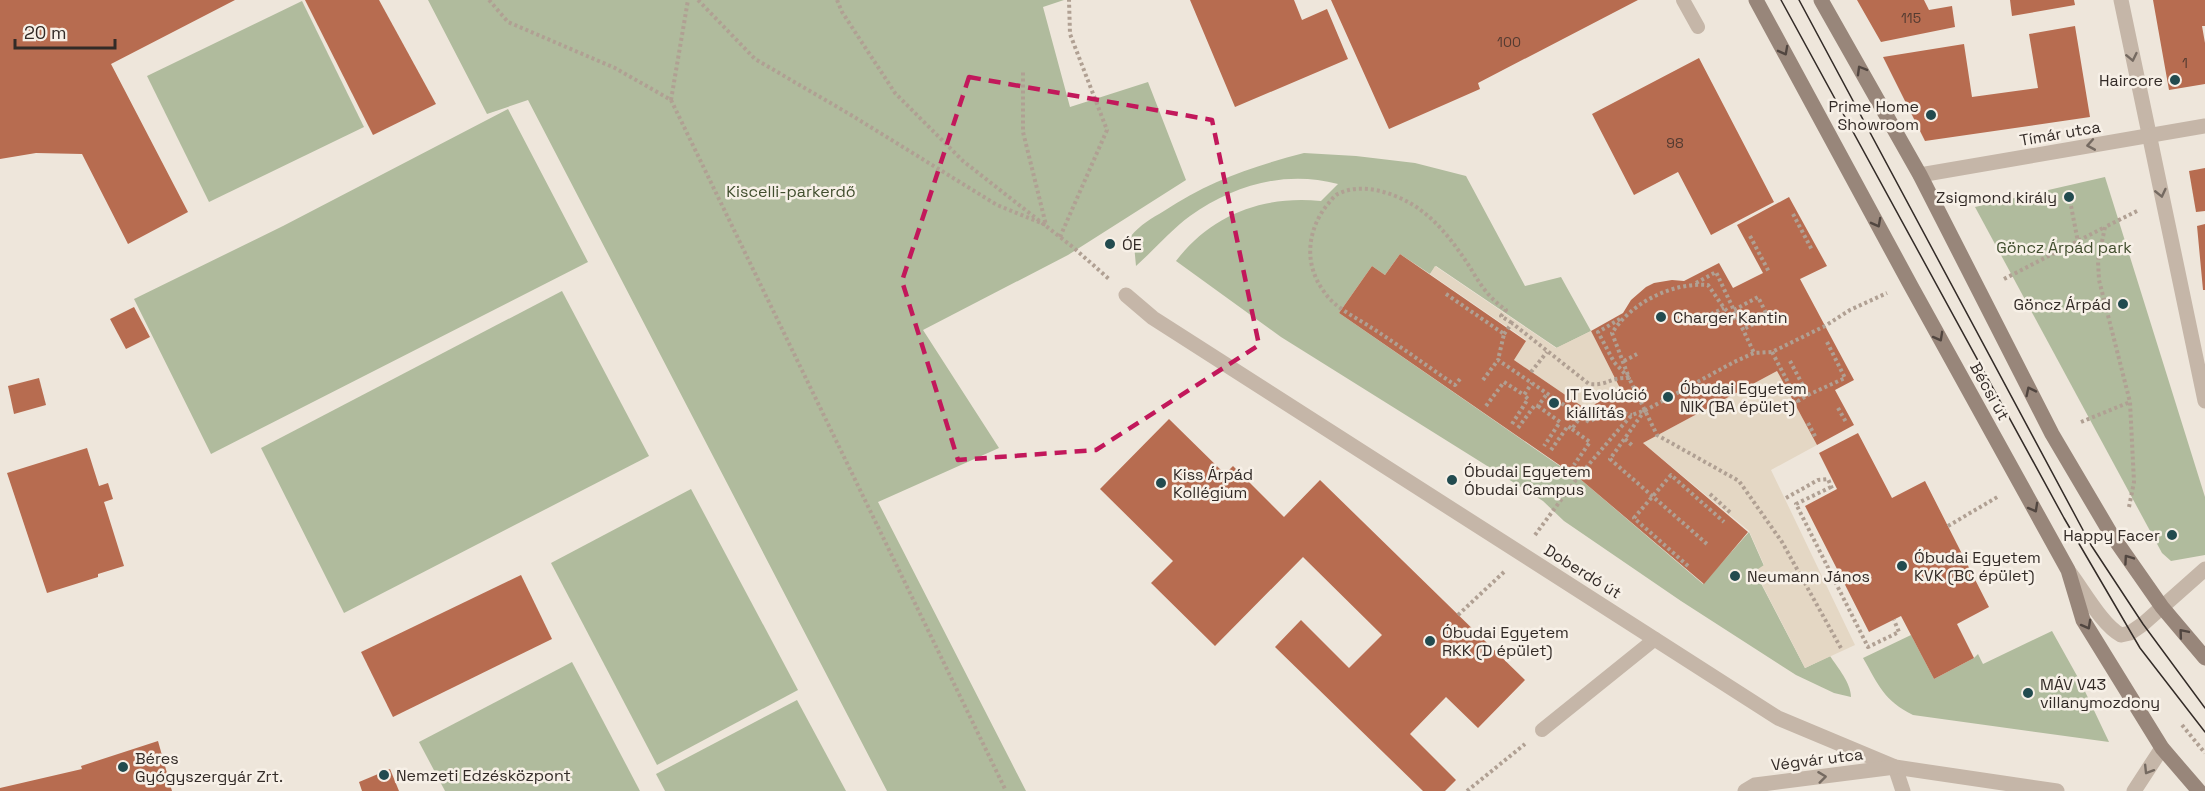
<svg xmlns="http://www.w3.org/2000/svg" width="2205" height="791" font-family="'Space Grotesk',sans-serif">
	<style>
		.green { fill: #b0bb9d }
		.plaza { fill: #e4d7c4 }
		.building { fill: #b76c50 }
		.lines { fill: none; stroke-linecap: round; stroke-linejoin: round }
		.path { stroke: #b0a093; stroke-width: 4; stroke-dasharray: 3 3; stroke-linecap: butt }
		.service { stroke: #c5b6a8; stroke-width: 14 }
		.minor { stroke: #c5b6a8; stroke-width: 15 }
		.secondary { stroke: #98867a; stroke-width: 15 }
		.tram { stroke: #332b27; stroke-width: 1.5 }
		.oneway { stroke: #514640 }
		.oneway2 { stroke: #756a61 }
		.marked { fill: none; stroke: #c2185b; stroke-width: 4.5; stroke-dasharray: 12 8; stroke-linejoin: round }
		.poi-dot { fill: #224b4f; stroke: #f7f0e7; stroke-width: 2 }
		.labels { text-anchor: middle; stroke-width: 5; stroke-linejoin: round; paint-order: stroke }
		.number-label { font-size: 14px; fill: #543b31 }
		.poi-label { font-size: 16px; fill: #332b27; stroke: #f7f0e7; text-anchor: start }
		.street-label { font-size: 16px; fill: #332b27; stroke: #f7f0e7 }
		.park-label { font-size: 16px; fill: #414e2e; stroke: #f7f0e7 }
	</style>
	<rect width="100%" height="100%" fill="#eee6db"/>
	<g class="green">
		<polygon points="428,0 1064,0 1043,7 1070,107 1148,82 1186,180 1068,255 923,330 999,448 878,502 1026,791 887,791 528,100 487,114"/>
		<polygon points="302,1 364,127 209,202 147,76"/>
		<polygon points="508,109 588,262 211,454 134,299 283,226"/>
		<path d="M1304,153L1356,156L1415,163L1466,176L1525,286L1561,277L1591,331L1557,348L1436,266L1430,274L1400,254L1385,275L1372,266L1339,313L1570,473H1573L1703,584L1749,532L1764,566L1755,572L1805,668L1830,656C1838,668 1851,683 1851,697L1834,693L1796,675L1681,601L1564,521L1543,501L1281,337L1176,261C1211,215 1263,195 1321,201L1338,184C1285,170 1234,185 1190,216C1171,230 1154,250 1136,266L1134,245L1131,236C1140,225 1152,218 1164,211C1207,182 1254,166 1304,153Z"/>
		<polygon points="2105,177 2205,497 2205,555 2171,561 2162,553 1975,207"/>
		<polygon points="562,291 649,456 344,613 261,448"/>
		<polygon points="691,489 798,690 657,765 551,563"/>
		<path d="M2052,631L2081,683L2109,742L1913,715C1884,701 1878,684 1863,658L1911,635L1934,679L1974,658L1978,654L1983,664Z"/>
		<polygon points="572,662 640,791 445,791 419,742"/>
		<polygon points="797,700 846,791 665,791 656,774"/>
	</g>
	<g class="plaza">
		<polygon points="1435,266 1556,348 1591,331 1621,390 1586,409 1514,360 1526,340 1430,274"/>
		<polygon points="1777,371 1817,445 1771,470 1855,645 1805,668 1755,571 1764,565 1749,531 1643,443"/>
	</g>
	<g class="building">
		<polygon points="0,0 235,0 111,64 188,212 128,244 82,154 36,153 0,159"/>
		<polygon points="305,0 379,0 436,104 373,135"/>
		<polygon points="1190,0 1294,0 1302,20 1327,9 1348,59 1235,107"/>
		<polygon points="1331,0 1638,0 1478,83 1480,89 1389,129"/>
		<polygon points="1857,0 1924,0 1929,10 1952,6 1955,27 1881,42"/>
		<polygon points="2010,0 2074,0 2075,5 2012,16"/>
		<polygon points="2153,0 2205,0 2205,26 2202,26 2205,43 2205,84 2169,90"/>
		<polygon points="2075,26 2090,117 1925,141 1883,57 1964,44 1972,97 2038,88 2029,34"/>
		<polygon points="1699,58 1774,202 1711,235 1678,172 1634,195 1592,114"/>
		<polygon points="2205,168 2205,211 2196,212 2189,171"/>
		<polygon points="1789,197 1827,266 1800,279 1854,380 1835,390 1854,425 1817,445 1777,371 1643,443 1748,532 1704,584 1573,473 1571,473 1339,313 1372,266 1385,275 1400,254 1526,341 1514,360 1586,409 1621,390 1591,331 1623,313 1631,300 1646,287 1654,283 1672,280 1684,281 1719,263 1733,288 1763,273 1737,225"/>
		<polygon points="2205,224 2205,290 2203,290 2197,226"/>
		<polygon points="134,307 150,337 126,349 110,319"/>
		<polygon points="39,378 46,405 14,414 8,386"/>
		<polygon points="1169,419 1225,474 1233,466 1284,517 1320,480 1525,680 1478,728 1446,697 1410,734 1456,780 1445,791 1423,791 1275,647 1301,620 1349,668 1382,635 1303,557 1215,646 1151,583 1173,561 1100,489"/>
		<polygon points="1858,433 1892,498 1925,481 1989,607 1957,624 1974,658 1934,679 1901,616 1869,632 1805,506 1837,489 1819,453"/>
		<polygon points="87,448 99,486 108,483 113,499 104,502 124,566 98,574 98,577 47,593 7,473"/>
		<polygon points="521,575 552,639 393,717 361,652"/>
		<polygon points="158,741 172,791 0,791 0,788 82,769 81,766"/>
		<polygon points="390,769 399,791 362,791 359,782"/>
	</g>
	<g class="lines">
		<g class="path">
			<polyline points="489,0 508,22 615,68 671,100 1006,791"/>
			<polyline points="698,0 755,59 851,115 997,205 1046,225 1023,132 1023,71"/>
			<polyline points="837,0 842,12 895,93 963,161 1074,248 1110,280"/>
			<polyline points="671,100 688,0"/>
			<polyline points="2071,206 2078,242"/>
			<polyline points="1793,214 1812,250"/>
			<polyline points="1750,236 1769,272"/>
			<polyline points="1060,237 1107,130 1070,34 1069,0"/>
			<polyline points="2004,279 2105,227"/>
			<polyline points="1696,283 1716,272 1754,353"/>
			<polyline points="1446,294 1504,334 1498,360"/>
			<polyline points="1734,310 1758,297 1768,317 1742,330"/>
			<polyline points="1711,314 1724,308"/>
			<polyline points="1620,319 1598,332 1614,362 1629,378 1657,435 1739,481 1782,542 1842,650"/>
			<path d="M1504,334L1512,323L1589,384C1608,386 1610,377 1629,378L1612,333C1631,303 1672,282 1708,285L1724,308L1738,322"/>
			<polyline points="1772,352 1800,405"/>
			<polyline points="1624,361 1637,354"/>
			<polyline points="1790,361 1808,395 1798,401"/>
			<polyline points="1531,372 1547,352"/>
			<path d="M1460,379L1455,385C1427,366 1400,346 1372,328C1357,318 1335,308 1325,293C1304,266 1306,232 1327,205C1331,201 1334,195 1340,193C1362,183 1390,192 1410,203C1436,218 1455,244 1471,269C1481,286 1490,299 1506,310L1501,316L1512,323"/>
			<polyline points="1483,380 1498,360 1589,422 1610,410 1632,415"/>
			<polyline points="1808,395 1845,378 1827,342"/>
			<polyline points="1486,406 1504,382 1524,395"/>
			<polyline points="1538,406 1560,422 1544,446"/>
			<polyline points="1838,408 1846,422"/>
			<polyline points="1645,410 1610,459 1707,544"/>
			<polyline points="2081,422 2130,402"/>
			<polyline points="1808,423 1816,438"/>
			<polyline points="1512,424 1528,399 1524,395 1532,383"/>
			<polyline points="1518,428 1535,405 1538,406 1547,394"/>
			<polyline points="1572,429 1590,442 1574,465"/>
			<polyline points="1625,439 1634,447"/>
			<polyline points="1551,450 1568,426 1572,429 1581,416"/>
			<polyline points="1831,487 1796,504 1868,647 1899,632 1894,620"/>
			<polyline points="1710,494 1732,514"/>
			<polyline points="1786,498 1818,480 1828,479 1833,491"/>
			<polyline points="2129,507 2134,482 2130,402 2099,280 2098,261 2105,227 2139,210"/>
			<polyline points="1948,526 1999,496"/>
			<polyline points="1535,535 1578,477 1620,428 1632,415 1646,410 1734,362 1754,353 1772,352 1825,326 1850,310 1887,293"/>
			<polyline points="1688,566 1634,518 1671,475 1724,522"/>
			<polyline points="1458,615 1505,571"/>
			<polyline points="2182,725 2205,753"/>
			<polyline points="1467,791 1525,744"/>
		</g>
		<g class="service">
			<polyline points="1683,0 1698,27"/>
			<polyline points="1542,730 1655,639"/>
		</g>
		<g class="minor">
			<polyline points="2121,0 2205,401"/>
			<polyline points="1920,175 2205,126"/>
			<polyline points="1126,295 1153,318 1778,718 1895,767 2057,791"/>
			<path d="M2070,573C2083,590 2103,626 2121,635L2130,633L2143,624L2205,569"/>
			<polyline points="1895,767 1903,791"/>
			<polyline points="1745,791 1755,785 1895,767"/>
			<polyline points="2134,791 2162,748"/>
		</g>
		<g class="secondary">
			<polyline points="1756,0 1911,286 2068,570 2083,620 2162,748 2199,791"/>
			<polyline points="1821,0 1920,175 2052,434 2111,534 2162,607 2205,658"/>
		</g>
		<g class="tram">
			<polyline points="1781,0 2064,518 2140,648 2205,732"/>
			<polyline points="1799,0 2091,545 2143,624 2205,708"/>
		</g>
	</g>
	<defs><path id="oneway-chevron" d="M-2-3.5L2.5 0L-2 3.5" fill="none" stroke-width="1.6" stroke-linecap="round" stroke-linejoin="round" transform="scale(1.5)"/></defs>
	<g class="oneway">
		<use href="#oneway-chevron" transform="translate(1784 51) rotate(62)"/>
		<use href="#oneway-chevron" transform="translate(1861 70) rotate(-120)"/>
		<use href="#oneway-chevron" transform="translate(1877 223) rotate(62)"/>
		<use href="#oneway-chevron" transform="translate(1939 337) rotate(61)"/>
		<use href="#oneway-chevron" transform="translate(2030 391) rotate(-116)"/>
		<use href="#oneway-chevron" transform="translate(2034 508) rotate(61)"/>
		<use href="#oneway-chevron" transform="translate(2128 559) rotate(-125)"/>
		<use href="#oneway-chevron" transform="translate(2087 625) rotate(61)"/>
		<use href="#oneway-chevron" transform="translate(2183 633) rotate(-130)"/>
	</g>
	<g class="oneway2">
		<use href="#oneway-chevron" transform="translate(2132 57) rotate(78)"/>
		<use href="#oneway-chevron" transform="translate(2091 145) rotate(170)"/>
		<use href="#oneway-chevron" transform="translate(2161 193) rotate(77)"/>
		<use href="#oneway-chevron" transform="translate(2148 770) rotate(122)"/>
		<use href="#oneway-chevron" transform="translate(1822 777) rotate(-7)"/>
	</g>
	<path class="marked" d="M969,77L1212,120L1259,345L1096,450L958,460L902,281Z"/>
	<g class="poi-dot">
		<circle cx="2175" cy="80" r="6"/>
		<circle cx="1931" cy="115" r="6"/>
		<circle cx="2069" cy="197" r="6"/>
		<circle cx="1110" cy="244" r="6"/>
		<circle cx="2123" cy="304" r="6"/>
		<circle cx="1661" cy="317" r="6"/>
		<circle cx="1668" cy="397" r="6"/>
		<circle cx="1554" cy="403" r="6"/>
		<circle cx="1452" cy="480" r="6"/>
		<circle cx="1161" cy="483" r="6"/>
		<circle cx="2172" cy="535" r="6"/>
		<circle cx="1902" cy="566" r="6"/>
		<circle cx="1735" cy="576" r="6"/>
		<circle cx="1430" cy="641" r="6"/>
		<circle cx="2028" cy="693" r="6"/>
		<circle cx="123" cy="767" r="6"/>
		<circle cx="384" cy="775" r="6"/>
	</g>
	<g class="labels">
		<g class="number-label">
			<text x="1911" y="23">115</text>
			<text x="1509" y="47">100</text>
			<text x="2185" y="68">1</text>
			<text x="1675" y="148">98</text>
		</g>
		<g class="poi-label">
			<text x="2163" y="86" text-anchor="end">Haircore</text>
			<text x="1919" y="112" text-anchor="end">Prime Home<tspan x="1919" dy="18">Showroom</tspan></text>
			<text x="2057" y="203" text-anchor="end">Zsigmond király</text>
			<text x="1122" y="250">ÓE</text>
			<text x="2111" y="310" text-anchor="end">Göncz Árpád</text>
			<text x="1673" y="323">Charger Kantin</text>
			<text x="1680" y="394">Óbudai Egyetem<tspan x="1680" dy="18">NIK (BA épület)</tspan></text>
			<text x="1566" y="400">IT Evolúció<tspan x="1566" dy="18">kiállítás</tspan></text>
			<text x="1464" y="477">Óbudai Egyetem<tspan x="1464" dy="18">Óbudai Campus</tspan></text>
			<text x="1173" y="480">Kiss Árpád<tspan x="1173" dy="18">Kollégium</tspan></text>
			<text x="2160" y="541" text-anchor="end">Happy Facer</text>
			<text x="1914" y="563">Óbudai Egyetem<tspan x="1914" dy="18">KVK (BC épület)</tspan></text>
			<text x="1747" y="582">Neumann János</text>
			<text x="1442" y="638">Óbudai Egyetem<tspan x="1442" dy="18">RKK (D épület)</tspan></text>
			<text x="2040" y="690">MÁV V43<tspan x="2040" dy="18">villanymozdony</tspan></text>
			<text x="135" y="764">Béres<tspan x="135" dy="18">Gyógyszergyár Zrt.</tspan></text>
			<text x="396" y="781">Nemzeti Edzésközpont</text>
		</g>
		<g class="street-label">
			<text transform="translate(2060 133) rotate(-10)" y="6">Tímár utca</text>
			<text transform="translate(1990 391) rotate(61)" y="6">Bécsi út</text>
			<text transform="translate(1583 571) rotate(32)" y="6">Doberdó út</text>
			<text transform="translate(1817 759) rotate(-7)" y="6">Végvár utca</text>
		</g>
		<g class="park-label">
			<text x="791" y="197">Kiscelli-parkerdő</text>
			<text x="2064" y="253">Göncz Árpád park</text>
		</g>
	</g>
	<path d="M15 39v9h100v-9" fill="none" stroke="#332b27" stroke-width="3"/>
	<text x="24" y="39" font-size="18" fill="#332b27" stroke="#f7f0e7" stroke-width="4.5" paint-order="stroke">20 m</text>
</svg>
